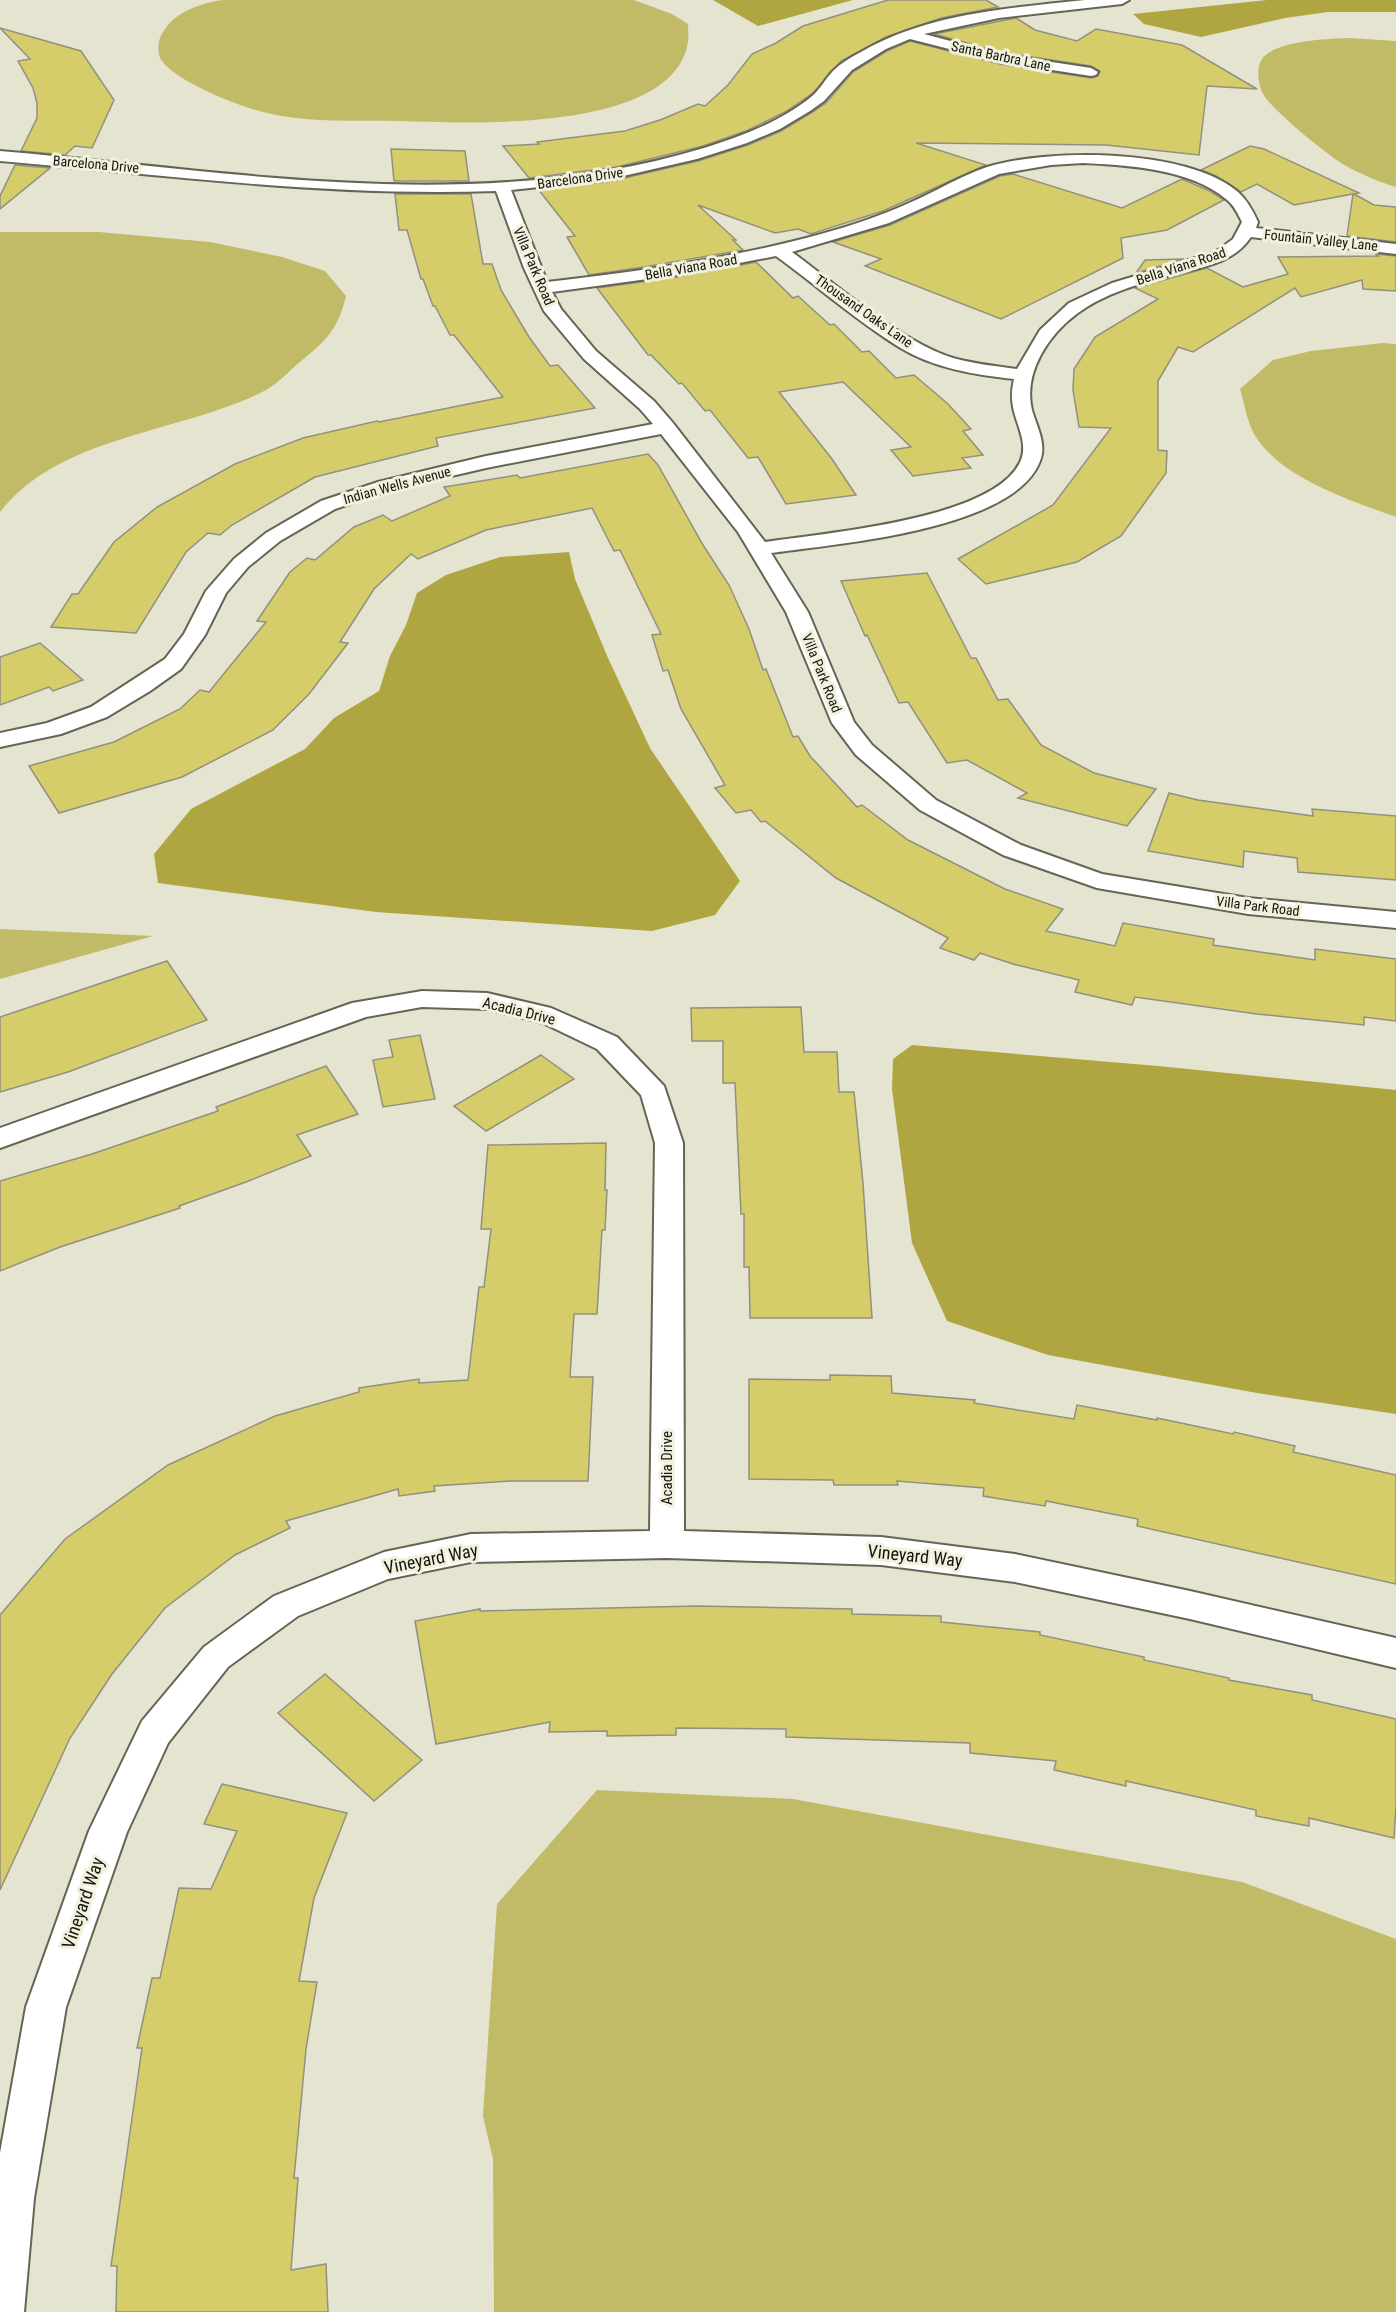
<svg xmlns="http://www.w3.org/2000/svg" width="1396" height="2312" font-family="'Roboto Condensed',sans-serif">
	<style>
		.green { fill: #c1ba67 }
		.water { fill: #afa642 }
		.building { fill: #d5cd6a; stroke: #92907f; stroke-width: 1.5 }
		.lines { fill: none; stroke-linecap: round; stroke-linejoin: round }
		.street-casing { stroke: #666555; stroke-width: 4 }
		.street { fill: #fff; fill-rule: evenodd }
		.labels { text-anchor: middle; stroke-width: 6; stroke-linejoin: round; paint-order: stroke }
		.far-street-label { font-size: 14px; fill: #14140d; stroke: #f2f1de }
		.street-label { font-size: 15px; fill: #14140d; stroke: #f2f1de }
		.near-street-label { font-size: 18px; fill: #14140d; stroke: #f2f1de }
	</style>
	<rect width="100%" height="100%" fill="#e5e4d1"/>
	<g class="green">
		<path d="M223,0H634L672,14L688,24C688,30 689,37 688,42C673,134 468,123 400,121C353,120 302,124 256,110C234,104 165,77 159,55C157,45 159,37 165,29C177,11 202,3 223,0Z"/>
		<path d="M1349,38L1396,41V187C1379,182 1361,174 1346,166C1328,156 1272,110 1263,94C1258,85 1256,67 1262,59C1276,40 1328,39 1349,38Z"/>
		<path d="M0,232H99L210,242L282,257L325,271L346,296C338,329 327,340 301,361C290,370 279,383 266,390C183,433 61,434 0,512Z"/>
		<path d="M1383,343L1396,344V517C1350,500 1280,478 1254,434C1247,421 1244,402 1240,389L1273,360L1311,351Z"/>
		<polygon points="0,929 153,936 0,979"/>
		<polygon points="597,1790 793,1799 1242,1882 1396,1939 1396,2312 494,2312 493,2159 483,2116 497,1904"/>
	</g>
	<g class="water">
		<polygon points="713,0 853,0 758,26"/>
		<polygon points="1267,0 1396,0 1396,12 1328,12 1285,18 1201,37 1144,24 1133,14"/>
		<polygon points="569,552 575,579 608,658 650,748 740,881 715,915 652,931 376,912 158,883 154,854 191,809 305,749 334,718 379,691 390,656 406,625 417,593 446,575 500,557"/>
		<polygon points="912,1045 1158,1066 1396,1090 1396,1414 1257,1393 1048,1355 947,1321 912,1243 892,1089 893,1059"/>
	</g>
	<g class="building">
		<polygon points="888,0 986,0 998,7 941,18 886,37 841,61 813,93 785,112 746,131 703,146 617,167 529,178 503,146 539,144 537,142 625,131 660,120 698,104 705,106 728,85 752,54 776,43 803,26"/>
		<polygon points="1016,18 1035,30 1077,41 1096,29 1182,45 1257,89 1207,86 1199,155 1106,145 916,143 986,165 883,211 811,234 798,229 775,233 698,205 736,240 733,240 743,250 644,267 589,275 567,237 575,236 538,189 607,182 698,161 748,145 781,131 811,113 826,103 853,72 887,51 910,41 1000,64 1091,78 1098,76 1100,71 1091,66 1000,52 934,34"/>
		<polygon points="0,28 81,51 114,100 92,148 75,146 65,155 21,151 37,118 37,103 33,88 18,61 30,59"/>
		<polygon points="1250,146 1264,149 1359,193 1354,194 1374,205 1396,207 1396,242 1347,236 1353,194 1294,205 1257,184 1241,192 1216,176 1201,170"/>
		<polygon points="391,149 465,151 469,181 394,181"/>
		<polygon points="15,165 50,168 0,209 0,196"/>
		<polygon points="1013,174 1122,208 1182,179 1210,191 1224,200 1167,230 1121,238 1123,258 1001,319 865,266 881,259 833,242 890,225 1000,176"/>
		<polygon points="395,194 471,194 483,264 492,264 501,290 529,337 550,366 558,365 595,408 436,438 438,446 315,477 232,525 220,535 208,533 186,552 136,633 51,627 72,594 78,594 114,542 157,507 235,464 303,438 377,421 379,422 503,397 454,335 450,335 435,306 433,306 423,279 421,279 407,230 399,230"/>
		<polygon points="1375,254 1396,256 1396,291 1363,289 1362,280 1301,297 1295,288 1193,352 1178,347 1158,381 1158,450 1167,451 1166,473 1121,536 1077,562 986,584 958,559 1053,505 1111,428 1079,427 1073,390 1074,369 1095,337 1158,299 1135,288 1207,268 1243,287 1288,274 1278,257 1378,256"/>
		<polygon points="1184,259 1136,273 1145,260"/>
		<polygon points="756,262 793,298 798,296 830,325 834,324 862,352 869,351 896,378 914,375 948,404 971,429 963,431 983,455 962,458 971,468 913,476 891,450 911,447 843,382 779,392 832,459 856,495 786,504 758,457 748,458 710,410 705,411 682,383 679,384 651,355 648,355 597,288 677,277"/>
		<polygon points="648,454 658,465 703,545 729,585 749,629 763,670 766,669 793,737 798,736 810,756 857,807 862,805 908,840 1005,889 1063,909 1046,931 1115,946 1123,923 1214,939 1213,945 1315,960 1315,949 1396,959 1396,1021 1364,1017 1364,1025 1257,1014 1135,997 1132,1005 1075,992 1079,980 1013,964 980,953 974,960 940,948 948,938 836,878 765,821 761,822 751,810 736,813 715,788 725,785 681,709 668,670 663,671 652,635 661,634 620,550 614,551 592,508 486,530 418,559 411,554 374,589 340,642 348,643 309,694 273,730 182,777 59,813 29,766 114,742 180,709 200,690 209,692 266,622 257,621 290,572 307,558 315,560 354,527 383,515 392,521 450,496 444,487 517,475 520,478"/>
		<polygon points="927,573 971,658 976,658 998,700 1008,699 1041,745 1094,773 1156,789 1127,826 1018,798 1027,793 967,760 947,763 908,702 899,703 867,635 865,636 841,581"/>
		<polygon points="40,643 83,680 53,691 49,687 0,705 0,657"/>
		<polygon points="1169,793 1198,800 1313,816 1312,809 1396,816 1396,880 1298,872 1297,858 1244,851 1243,867 1148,851"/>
		<polygon points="167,961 207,1020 68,1072 0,1092 0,1017"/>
		<polygon points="801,1007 804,1052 837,1052 839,1092 854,1092 863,1183 872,1318 750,1318 749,1267 744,1267 744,1214 741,1214 735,1083 723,1083 723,1041 692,1041 691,1008"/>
		<polygon points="420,1035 435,1099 383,1107 373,1060 393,1057 389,1040"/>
		<polygon points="541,1055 574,1079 486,1131 454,1106"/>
		<polygon points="326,1066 358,1114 297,1135 311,1156 246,1182 179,1206 180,1208 60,1247 0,1271 0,1181 92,1154 218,1111 216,1107"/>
		<polygon points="606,1143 605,1190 607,1190 605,1230 602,1230 597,1314 574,1314 570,1377 593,1377 588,1481 511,1481 434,1486 435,1491 399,1496 398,1489 286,1521 290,1528 235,1555 165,1608 112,1674 70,1738 0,1890 0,1615 65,1539 168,1465 275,1416 359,1392 359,1388 419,1379 419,1383 468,1380 479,1287 484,1287 491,1229 481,1229 488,1145"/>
		<polygon points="830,1375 891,1376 892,1393 975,1400 974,1403 1074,1419 1077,1405 1157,1420 1157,1418 1233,1434 1234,1432 1295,1446 1293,1452 1396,1475 1396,1584 1137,1526 1138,1519 1046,1501 1045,1506 983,1496 984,1488 897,1481 898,1485 834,1485 833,1480 749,1479 749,1379 830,1380"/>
		<polygon points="697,1606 852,1609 852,1614 941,1616 941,1622 1040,1632 1040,1635 1144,1657 1144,1660 1229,1678 1229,1680 1312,1695 1312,1700 1396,1719 1396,1806 1394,1838 1309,1818 1309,1826 1256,1816 1256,1810 1126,1781 1126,1786 1054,1770 1056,1761 970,1753 970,1743 786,1737 786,1729 676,1728 676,1735 607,1736 607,1731 549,1732 550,1722 436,1744 415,1621 480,1609 480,1611"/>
		<polygon points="325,1674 422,1760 374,1801 278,1713"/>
		<polygon points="222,1784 347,1813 314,1898 299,1981 317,1982 306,2049 294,2178 298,2178 291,2270 326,2264 328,2312 116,2312 117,2266 111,2266 142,2048 137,2048 152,1978 160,1978 179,1888 211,1889 237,1831 204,1824"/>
	</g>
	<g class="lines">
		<defs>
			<g id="street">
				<path d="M1085,0H1129L1122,4L999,18L924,34L1000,54L1091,68L1098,72L1096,75L1091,76L1000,62L910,39L886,49L852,70L824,101L810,111L780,129L747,143L697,159L606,180L511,190L547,282C634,272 721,260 806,238C841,229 876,218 909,203C935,192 960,176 987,167C1049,148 1187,148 1238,192C1247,200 1253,211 1258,222L1256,228L1396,244V254L1251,237C1232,265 1200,267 1171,275C1139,284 1105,293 1078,313C1049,334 1023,372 1032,410C1036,425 1046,442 1041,458C1019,530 835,544 771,553L808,612L854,722L872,745L936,800L1021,845L1102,874L1248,898L1396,912V928L1248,914L1097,888L1003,855L920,810L856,755L832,723L786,612L738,532L661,434L486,468L391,490L335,509L280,541L248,567L226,593L205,635L181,669L150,691L107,717L61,734L0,747V733L47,723L91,707L165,659L184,634L206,591L234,559L266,533L321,501L378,482L486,456L653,424L640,409L584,359L544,311L524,268L496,191C330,197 165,175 0,161V151C231,171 476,217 704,148C742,136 780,122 811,97C820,90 825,79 833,71C841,63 851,57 861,52C928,13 1010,8 1085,0ZM1083,163C1127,165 1191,169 1226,199C1234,205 1238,214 1242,222L1233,239L1215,252L1112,283L1069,303L1040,330L1017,369C995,366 974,364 953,358C900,341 838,286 792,252L889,223L999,174L1051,165ZM776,256C816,285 857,321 899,347C933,368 975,375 1014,379C1012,388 1011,397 1013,407C1016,424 1028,442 1021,460C997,520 822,533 765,542L673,423L654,401L596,351L561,309L552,292L677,275Z"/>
				<polygon points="422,991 487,993 551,1008 617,1037 664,1086 683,1143 684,1531 881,1537 1015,1554 1190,1591 1396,1638 1396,1668 1190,1619 1015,1582 881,1565 667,1558 471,1562 388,1579 298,1616 228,1667 168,1743 127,1832 66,2007 34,2198 24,2312 0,2312 0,2153 26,2007 89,1831 142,1721 204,1647 274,1596 384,1552 471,1534 650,1531 655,1143 641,1095 597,1049 543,1023 487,1009 422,1007 366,1017 0,1148 0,1128 352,1003"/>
			</g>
		</defs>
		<use href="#street" class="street-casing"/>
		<use href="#street" class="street"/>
	</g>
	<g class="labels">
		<g class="far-street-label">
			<text transform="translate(1001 56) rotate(12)" y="5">Santa Barbra Lane</text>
			<text transform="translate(96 164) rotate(5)" y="5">Barcelona Drive</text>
			<text transform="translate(580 178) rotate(-8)" y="5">Barcelona Drive</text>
			<text transform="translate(1321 240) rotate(6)" y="5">Fountain Valley Lane</text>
			<text transform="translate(534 266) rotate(67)" y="5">Villa Park Road</text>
			<text transform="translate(1181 266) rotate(-18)" y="5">Bella Viana Road</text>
			<text transform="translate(691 267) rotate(-10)" y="5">Bella Viana Road</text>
			<text transform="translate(864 311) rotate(35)" y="5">Thousand Oaks Lane</text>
			<text transform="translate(397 485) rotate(-15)" y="5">Indian Wells Avenue</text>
			<text transform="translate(822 673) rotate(68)" y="5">Villa Park Road</text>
			<text transform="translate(1258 906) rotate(7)" y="5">Villa Park Road</text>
		</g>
		<g class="street-label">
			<text transform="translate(519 1011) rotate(14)" y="5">Acadia Drive</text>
			<text transform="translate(667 1468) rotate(-90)" y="5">Acadia Drive</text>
		</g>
		<g class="near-street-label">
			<text transform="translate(915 1556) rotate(6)" y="6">Vineyard Way</text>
			<text transform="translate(431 1559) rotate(-11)" y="6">Vineyard Way</text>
			<text transform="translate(83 1903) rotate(-71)" y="6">Vineyard Way</text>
		</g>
	</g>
</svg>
